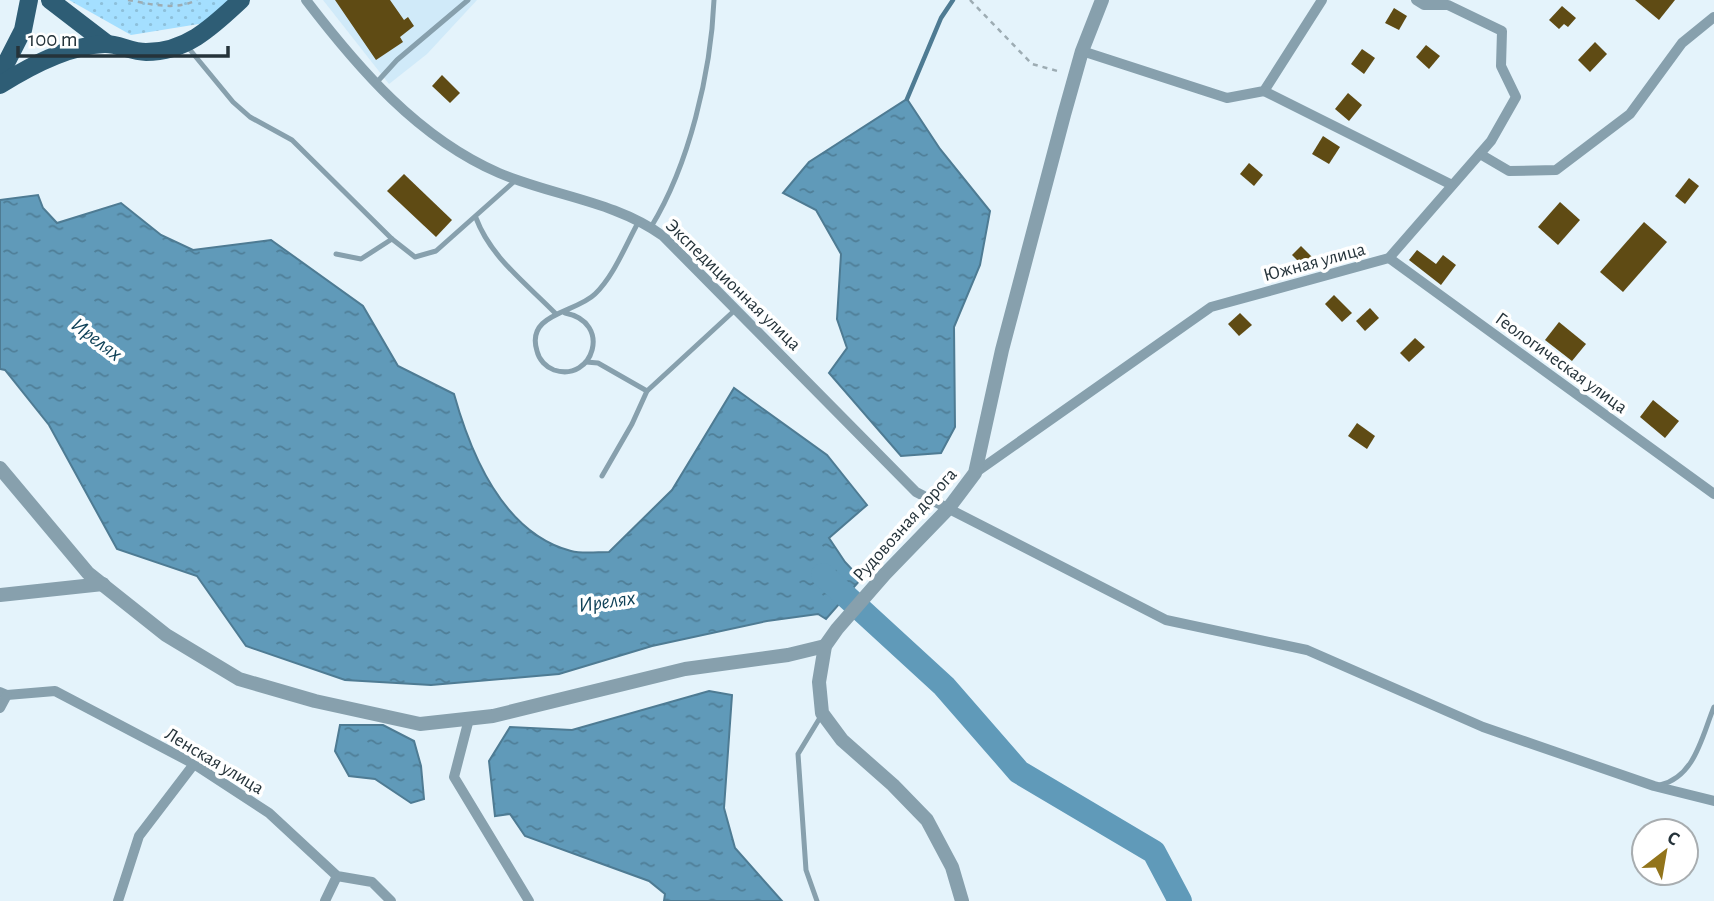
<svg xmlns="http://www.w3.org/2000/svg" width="1714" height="901" font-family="'Alegreya Sans',sans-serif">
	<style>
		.built { fill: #d0eaf9 }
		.grass { fill: url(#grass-dots) }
		.water { fill: url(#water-ripples); stroke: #4e7b93; stroke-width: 2 }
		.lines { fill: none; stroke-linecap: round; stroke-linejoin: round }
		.stream { stroke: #4e7b93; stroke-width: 4.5 }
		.river { stroke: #609ab9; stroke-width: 24 }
		.building { fill: #5f4b14 }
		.path { stroke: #9dacb3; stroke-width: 2.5; stroke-dasharray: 5 5; stroke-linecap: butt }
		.service { stroke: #87a0ad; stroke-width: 5 }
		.minor { stroke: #87a0ad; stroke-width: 10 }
		.tertiary { stroke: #87a0ad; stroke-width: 14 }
		.primary { stroke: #2e5d75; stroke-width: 18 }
		.labels { text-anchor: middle; stroke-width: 7; stroke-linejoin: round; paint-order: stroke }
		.street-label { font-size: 19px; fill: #25333a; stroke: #fff }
		.water-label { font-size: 21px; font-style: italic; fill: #104258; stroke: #fff }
	</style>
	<defs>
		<pattern id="grass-dots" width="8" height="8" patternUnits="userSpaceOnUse" patternTransform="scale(1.75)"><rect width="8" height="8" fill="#a4dfff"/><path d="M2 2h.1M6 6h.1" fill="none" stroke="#8dc0db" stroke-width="1.8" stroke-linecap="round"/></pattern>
		<pattern id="water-ripples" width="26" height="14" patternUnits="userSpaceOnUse" patternTransform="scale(1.75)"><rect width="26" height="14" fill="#609ab9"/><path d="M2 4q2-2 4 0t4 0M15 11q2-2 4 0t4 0" fill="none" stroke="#4f7e97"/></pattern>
	</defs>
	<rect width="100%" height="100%" fill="#e4f3fb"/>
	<polygon class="built" points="323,0 477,0 427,54 389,84"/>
	<polygon class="grass" points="69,0 230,0 205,23 131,35"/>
	<g class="water">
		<polygon points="907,99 940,149 990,211 980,265 954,327 955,427 941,453 901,456 829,373 847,348 837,319 841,254 816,210 783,193 809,162"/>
		<path d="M38,195L43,208L57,223L121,203L161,235L193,250L271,240L363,306L398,366L454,394C471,455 503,533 571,551C582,554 597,552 609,552L672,490L734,388L827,455L867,505L829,538L845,562L861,579L826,619L818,614L767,621L652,646L559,674L431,685L345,680L246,646L197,576L117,549L49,425L5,370L0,369V200Z"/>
		<polygon points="709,691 732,695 724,808 735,848 782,901 664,901 665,894 649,881 525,836 510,814 495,816 489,761 510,727 572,730"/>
		<polygon points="340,725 383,725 414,741 421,766 424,799 411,803 375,779 349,776 335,751"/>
	</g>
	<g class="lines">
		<polyline class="stream" points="907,99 941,18 953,0"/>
		<polyline class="river" points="823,575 944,686 1019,772 1154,852 1180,901"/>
	</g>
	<g class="building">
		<polygon points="335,0 390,0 404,20 408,17 414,26 400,37 403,42 376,60"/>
		<polygon points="1635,0 1675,0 1659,20"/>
		<polygon points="1562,6 1576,18 1568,27 1564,24 1559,29 1549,20"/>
		<polygon points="1394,8 1407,16 1399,30 1385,23"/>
		<polygon points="1595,42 1607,54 1590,72 1578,60"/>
		<polygon points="1426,45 1440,56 1429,69 1416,57"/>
		<polygon points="1362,49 1375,58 1364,74 1351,64"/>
		<polygon points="442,75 460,93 450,103 432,86"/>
		<polygon points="1348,93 1362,105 1349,121 1335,109"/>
		<polygon points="1323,136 1340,147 1329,164 1312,154"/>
		<polygon points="1249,163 1263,175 1254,186 1240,174"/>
		<polygon points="404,174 452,220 436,237 387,191"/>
		<polygon points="1689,178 1699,186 1685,204 1675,196"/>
		<polygon points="1560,202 1580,220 1558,245 1538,227"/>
		<polygon points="1644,222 1667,242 1623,292 1600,272"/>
		<polygon points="1301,246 1318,263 1309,272 1292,255"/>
		<polygon points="1417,250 1436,264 1443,255 1456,265 1441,285 1409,260"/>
		<polygon points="1334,295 1352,313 1342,322 1325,304"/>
		<polygon points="1370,308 1379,318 1365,331 1356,321"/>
		<polygon points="1240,313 1252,325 1239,336 1228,324"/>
		<polygon points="1559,322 1586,344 1572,361 1545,340"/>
		<polygon points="1415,338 1425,347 1409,362 1400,353"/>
		<polygon points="1653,400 1679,421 1665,438 1640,417"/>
		<polygon points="1357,423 1375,436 1367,449 1348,436"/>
	</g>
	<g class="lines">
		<g class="path">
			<path d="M128,0C151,4 175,11 197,0"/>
			<polyline points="970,0 1032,64 1061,72"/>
		</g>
		<g class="service">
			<polyline points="186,45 233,102 250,117 292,140 392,239 415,257 436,251 517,179"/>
			<polyline points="377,82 397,60 468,0"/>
			<path d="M476,218C491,258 527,284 556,314"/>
			<path d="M651,227C689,165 711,73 714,0"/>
			<polyline points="336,254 361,259 392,239"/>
			<path d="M565,313C613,322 593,383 554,370C546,367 539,360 537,351C525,313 576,313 595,294C614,276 626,244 639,221"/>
			<polyline points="586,362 598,363 647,391 735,310"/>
			<polyline points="602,476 632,424 647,391"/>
			<path d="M1660,785C1695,777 1702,736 1714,707"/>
			<polyline points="817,901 806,870 798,754 821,716"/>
		</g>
		<g class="minor">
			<path d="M306,0C358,68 418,138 499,173C553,196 615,201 663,236L916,492L1166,620L1307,650L1483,727L1654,786L1714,801"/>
			<polyline points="1082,51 1227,98 1264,91 1322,0"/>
			<polyline points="1264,91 1452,185"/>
			<polyline points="1480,154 1509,171 1556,170 1630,114 1682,43 1714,17"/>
			<polyline points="1389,258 1714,494"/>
			<polyline points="975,473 1211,307 1389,258 1491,141 1516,97 1501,66 1502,31 1448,5 1424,5 1416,0"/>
			<polyline points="0,692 7,695 55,691 194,764 269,813 337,876 372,882 391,901"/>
			<polyline points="0,708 7,695"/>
			<polyline points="469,719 454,777 529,901"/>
			<polyline points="118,901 139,836 194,764"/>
			<polyline points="325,901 337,876"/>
		</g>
		<g class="tertiary">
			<polyline points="0,468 88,573 166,635 239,679 315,701 420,724 493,716 685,669 788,655 825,646"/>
			<polyline points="0,595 103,584"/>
			<polyline points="962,901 952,867 927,820 893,785 842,740 822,713 819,682 825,646 837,629 885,574 948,509 975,473 1002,350 1064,115 1082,51 1102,0"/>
		</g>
		<g class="primary">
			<polyline points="50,0 106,43"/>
			<polyline points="0,75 23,30 29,0"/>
			<path d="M0,85C30,66 67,46 104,44C117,43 131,52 146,52C187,52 213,26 241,0"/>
		</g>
	</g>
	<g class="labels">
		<g class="street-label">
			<text transform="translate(1314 261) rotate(-15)" y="7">Южная улица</text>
			<text transform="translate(734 284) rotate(44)" y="7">Экспедиционная улица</text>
			<text transform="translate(1562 362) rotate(36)" y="7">Геологическая улица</text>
			<text transform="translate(904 524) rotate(-48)" y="7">Рудовозная дорога</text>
			<text transform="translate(215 760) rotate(31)" y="7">Ленская улица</text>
		</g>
		<g class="water-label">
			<text transform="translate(97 339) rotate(37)" y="7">Ирелях</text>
			<text transform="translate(607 601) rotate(-8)" y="7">Ирелях</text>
		</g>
	</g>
	<g transform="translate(1665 852) rotate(31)"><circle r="33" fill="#ffffff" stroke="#a8adb0" stroke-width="2"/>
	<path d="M0-5L12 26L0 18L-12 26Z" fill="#92741b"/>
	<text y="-10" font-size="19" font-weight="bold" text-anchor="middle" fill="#25333a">С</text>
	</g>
	<path d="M18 46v10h210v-10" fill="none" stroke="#25333a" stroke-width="3.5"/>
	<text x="28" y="46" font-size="21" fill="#25333a" stroke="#ffffff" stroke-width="5" paint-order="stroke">100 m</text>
</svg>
